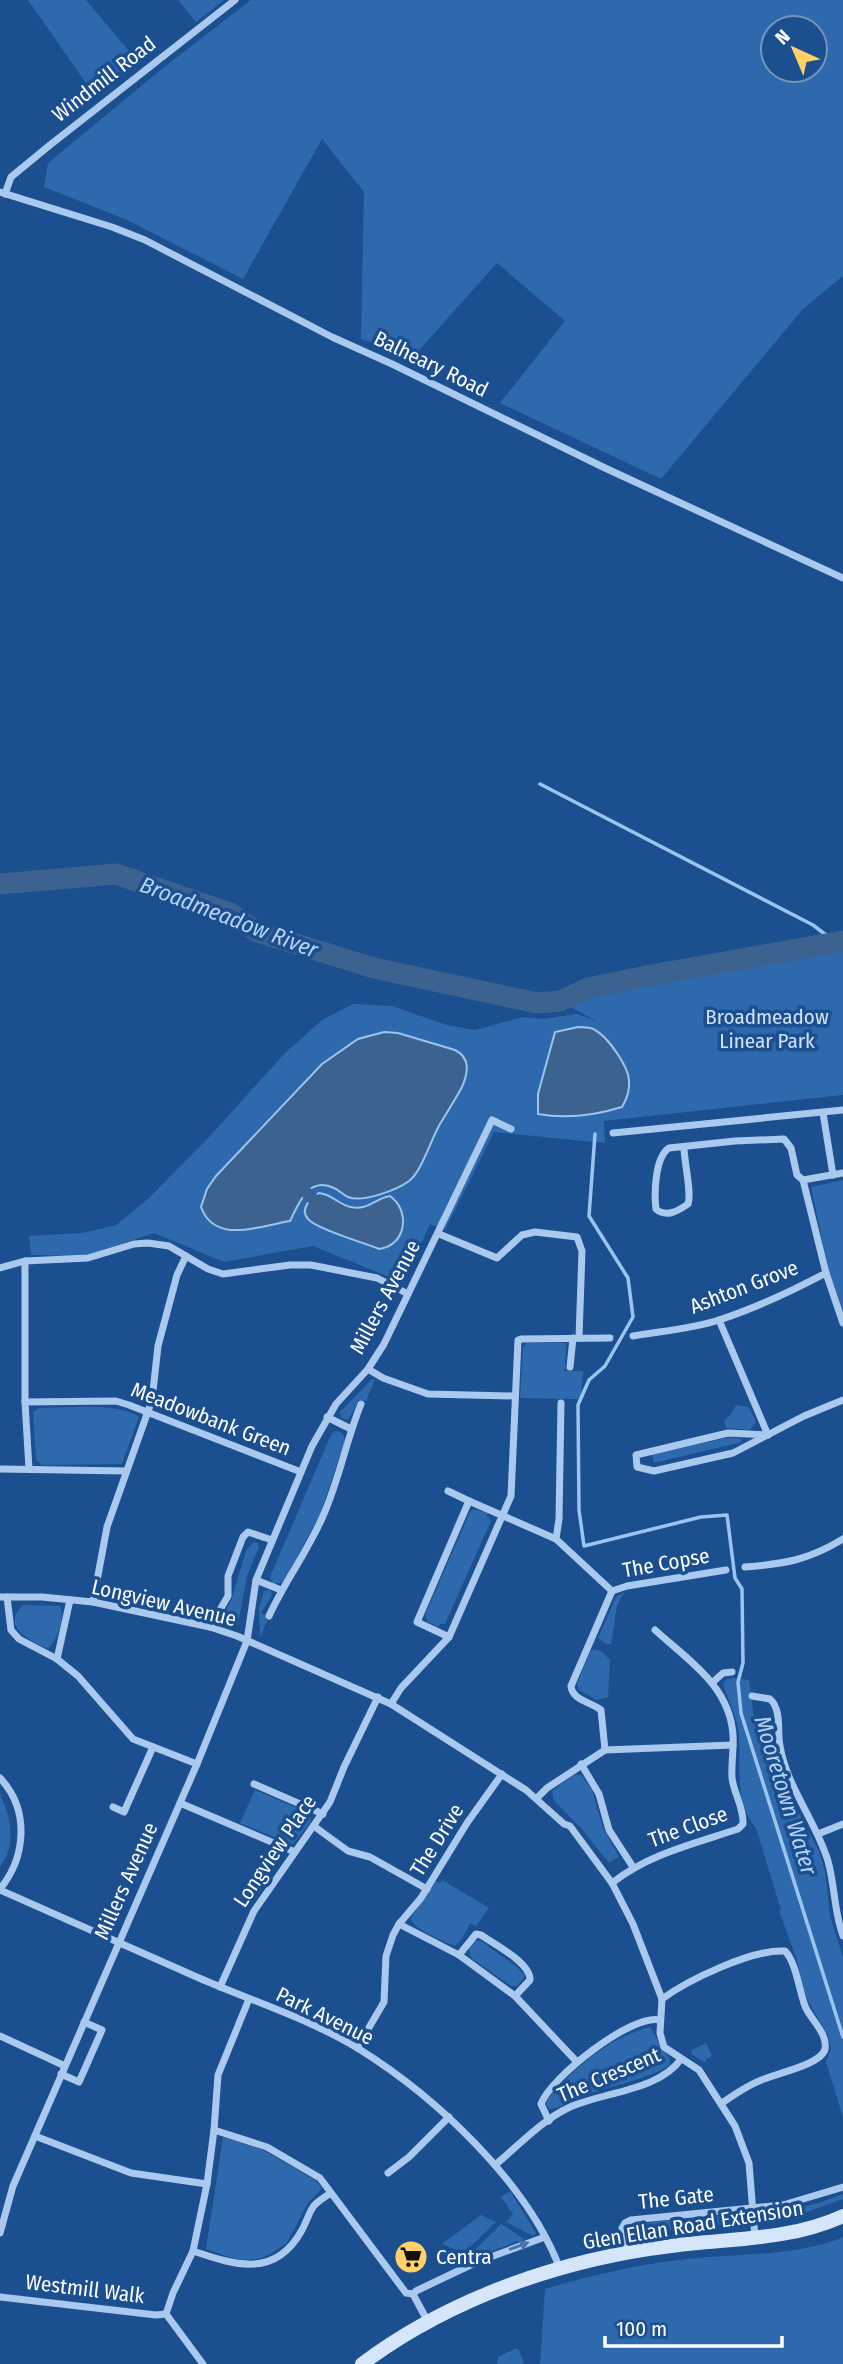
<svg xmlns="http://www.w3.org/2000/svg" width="843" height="2364" font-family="'Fira Sans Condensed',sans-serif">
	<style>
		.green { fill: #2e69ad; fill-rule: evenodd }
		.water { fill: #3c6290; stroke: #9cc4f0; stroke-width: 2 }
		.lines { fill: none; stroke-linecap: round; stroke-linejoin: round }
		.stream { stroke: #9cc4f0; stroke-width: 3.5 }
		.canal { stroke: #3c6290; stroke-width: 12 }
		.river { stroke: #3c6290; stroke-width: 21 }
		.street { stroke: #a9c9ee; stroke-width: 7 }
		.secondary { stroke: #d6e6fa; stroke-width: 14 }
		.oneway { fill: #4674ac }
		.labels { text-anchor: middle; stroke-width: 7; stroke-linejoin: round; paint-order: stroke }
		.street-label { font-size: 21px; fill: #fff; stroke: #1b4f8f }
		.park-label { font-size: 21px; fill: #cfe3fa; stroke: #1b4f8f }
		.poi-label { font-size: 21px; fill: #fff; stroke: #1b4f8f; text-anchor: start }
		.water-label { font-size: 23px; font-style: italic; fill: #b5d3f5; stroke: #1b4f8f }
	</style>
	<rect width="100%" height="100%" fill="#1b4f8f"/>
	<g class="green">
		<polygon points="28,0 86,0 140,64 95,96"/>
		<polygon points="178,0 224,0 196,22"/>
		<path d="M251,0H843V276L802,310L661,479L500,403L565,321L497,263L413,357L361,339L364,192L322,139L243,279L127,220L44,187L48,163L163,68ZM773,28H815V70H773Z"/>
		<polygon points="843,940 843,1095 604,1121 605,1143 494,1132 445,1230 430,1224 404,1283 313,1246 224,1262 154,1233 86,1256 31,1255 29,1236 82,1233 116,1225 148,1199 210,1136 283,1055 322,1020 353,1004 392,1006 447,1025 475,1030 523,1017 543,1019 577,1014 596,1021 560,1001 588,988 648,973"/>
		<polygon points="843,1180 843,1311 829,1272 811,1187"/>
		<polygon points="527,1343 566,1343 565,1371 583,1371 581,1399 520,1398 523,1347"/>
		<polygon points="372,1379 375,1380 366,1401 359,1400 348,1420 341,1418 340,1412"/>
		<polygon points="736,1405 749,1407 756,1422 750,1430 726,1428 724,1420 731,1414"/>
		<path d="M39,1408C65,1408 119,1402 139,1417L122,1464L42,1465L36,1460L33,1412Z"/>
		<polygon points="334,1431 341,1432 344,1436 344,1443 320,1515 285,1579 281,1583 273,1584 270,1577 330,1437"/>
		<polygon points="727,1438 740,1438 742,1442 654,1463 652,1454"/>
		<polygon points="474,1509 488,1513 487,1516 491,1521 445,1624 440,1624 439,1627 428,1622 425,1615 470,1512"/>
		<polygon points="253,1542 258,1543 259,1547 247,1576 238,1624 231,1629 219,1623 231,1601 246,1551"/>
		<polygon points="270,1590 272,1595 261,1613 269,1616 260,1638 259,1608 264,1591"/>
		<polygon points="624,1592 617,1606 611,1644 606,1644 598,1638 616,1597"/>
		<path d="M23,1605L60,1606C65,1620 58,1638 48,1649C31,1641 0,1627 23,1605Z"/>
		<polygon points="594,1649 601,1651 610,1660 608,1697 597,1700 579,1690 577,1684 590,1652"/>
		<path d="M733,1678L749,1680L754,1718L764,1720L763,1735H773L783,1783L819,1851L825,1871L830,1916L843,1957V2117L826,2062L831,2049L828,2035L809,2003L802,1987L797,1960L779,1911L781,1910L756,1828C734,1803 741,1767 739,1737C738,1719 729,1702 723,1684L727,1679Z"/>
		<polygon points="574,1775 581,1775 592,1790 603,1828 619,1857 609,1863 581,1828 554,1801 552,1791"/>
		<polygon points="255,1790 311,1814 310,1823 294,1843 291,1844 240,1823"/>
		<path d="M0,1794C11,1819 17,1843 0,1867Z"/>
		<path d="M442,1880L489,1908L476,1926L470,1923L462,1939L455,1946C446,1943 412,1928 411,1919C411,1915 432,1887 436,1881L440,1883Z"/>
		<polygon points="474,1940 481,1941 517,1967 525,1976 517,1986 511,1986 471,1958 469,1948"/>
		<path d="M650,2027L669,2058L670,2064L667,2067C639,2082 609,2086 579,2097C569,2101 560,2109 549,2109L546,2105L547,2099C576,2067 608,2038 650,2027Z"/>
		<polygon points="706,2043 712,2056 706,2059 706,2063 691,2054 692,2050"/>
		<polygon points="223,2137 263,2150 315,2180 322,2188 308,2203 287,2243 272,2253 262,2258 249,2260 235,2259 206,2249"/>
		<polygon points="510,2191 536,2233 533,2236 506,2222 513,2214 501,2197"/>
		<polygon points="843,2194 843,2199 793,2217 765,2222 764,2218 768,2217 767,2214 819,2203"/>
		<polygon points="481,2215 496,2222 464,2253 442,2244"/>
		<path d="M741,2215L736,2223L627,2235L631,2226C667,2219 704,2217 741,2215Z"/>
		<polygon points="501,2224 524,2239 468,2260 466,2259"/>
		<path d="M843,2237V2364H540L545,2289C592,2275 639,2264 688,2259C739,2253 795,2257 843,2237Z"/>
		<polygon points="516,2348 519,2350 524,2364 497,2364 498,2357"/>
	</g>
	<g class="water">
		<path d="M578,1027C583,1027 591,1027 595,1030C608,1037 628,1066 629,1080C630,1091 627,1099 622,1107C596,1115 565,1119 538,1114V1094L555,1032Z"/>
		<path d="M384,1032L398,1033L455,1050C471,1058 468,1073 462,1087C455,1100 447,1112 440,1124C431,1139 422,1171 409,1181C397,1190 362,1203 348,1197C343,1195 339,1190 334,1188C308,1176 299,1203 290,1221C259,1226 215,1245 201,1207L207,1189L216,1176L322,1064L358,1039Z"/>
		<path d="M319,1193C332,1194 339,1205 351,1207C367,1211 376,1198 390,1196C411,1211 406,1246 379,1249C365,1243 316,1229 308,1219C299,1209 311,1198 319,1193Z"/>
	</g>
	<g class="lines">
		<g class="stream">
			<polyline points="540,784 813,925 835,942"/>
			<polyline points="595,1134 589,1216 628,1278 633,1317 605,1366 589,1380 578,1405 579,1510 584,1546 701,1517 727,1515 735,1578 742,1589 743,1663 738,1682 741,1713 843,2037"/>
		</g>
		<polyline class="canal" points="306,1192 312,1198"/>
		<polyline class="river" points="0,884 116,874 230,913 257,932 374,968 537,1003 560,1001 588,988 646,976 843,941"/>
		<g class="street">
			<polyline points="0,192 112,227 145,240 332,337 392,364 605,468 843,578"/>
			<polyline points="5,194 11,177 50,145 235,0"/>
			<polyline points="823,1113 833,1175"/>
			<polyline points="613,1133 843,1110"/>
			<path d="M684,1147C684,1162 692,1193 688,1204C678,1211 666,1218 656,1209C654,1193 655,1157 669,1148L735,1141L784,1139L791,1148L797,1175L803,1180"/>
			<polyline points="803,1180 826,1273 843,1323"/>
			<polyline points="803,1180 843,1173"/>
			<polyline points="439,1234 497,1258 522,1235 535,1232 577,1237 582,1251 579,1338"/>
			<polyline points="25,1261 25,1402 29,1469"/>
			<polyline points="0,1268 25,1261 88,1258 134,1244 148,1243 169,1246 208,1269 223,1274 290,1265 311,1265 377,1278 408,1294"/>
			<polyline points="719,1320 768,1435"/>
			<path d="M633,1336C662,1331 692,1329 719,1320C756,1308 792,1291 826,1273"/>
			<polyline points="570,1367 573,1338"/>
			<polyline points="368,1369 383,1378 428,1394 514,1396"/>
			<polyline points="25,1402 116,1401 129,1405 301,1472"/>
			<polyline points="327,1417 351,1429"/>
			<polyline points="768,1435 728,1433 636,1455 637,1467 654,1471 733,1453 804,1416 843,1400"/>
			<polyline points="0,1469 126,1471"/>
			<polyline points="448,1491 469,1501"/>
			<polyline points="556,1539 559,1519 561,1403"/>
			<path d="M745,1567C784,1564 809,1560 843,1539"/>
			<polyline points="256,1580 281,1590"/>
			<polyline points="0,1597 42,1597 93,1602 210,1627 237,1636 391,1704 526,1790 564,1824 570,1826 612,1883 633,1924 662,1999 660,2033 664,2047 699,2070 735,2126 749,2163 755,2238"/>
			<polyline points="7,1597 11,1630 19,1639 57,1659 78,1676 133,1739 197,1764"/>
			<polyline points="93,1602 107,1527 152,1400 158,1346 177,1275 186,1256"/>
			<path d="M269,1616C285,1581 308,1551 323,1516C339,1480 346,1441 361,1404"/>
			<polyline points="210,1627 228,1596 228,1576 243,1537 248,1532 272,1540"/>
			<polyline points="449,1637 417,1622 469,1501 556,1539 612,1591 627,1586 726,1570"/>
			<polyline points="57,1659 70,1600"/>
			<polyline points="713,1682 723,1673 732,1672"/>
			<path d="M752,1696L770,1699C782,1710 777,1731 780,1746C787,1788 816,1821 828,1861C835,1886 834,1912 843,1936"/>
			<polyline points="391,1704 401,1688 449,1637 511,1496 518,1340 521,1339 610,1338"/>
			<path d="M605,1750L601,1710C591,1702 572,1700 571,1686L612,1591"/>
			<polyline points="581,1764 599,1794 609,1830 633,1867"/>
			<path d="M0,1778C30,1810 26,1857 0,1889"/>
			<polyline points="254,1784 323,1814"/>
			<polyline points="537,1798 547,1788 605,1750 733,1745"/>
			<polyline points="180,1803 295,1852"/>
			<polyline points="113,1807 124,1812 153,1747"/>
			<polyline points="315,1827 348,1851 370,1857 427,1889"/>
			<polyline points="818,1834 843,1824"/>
			<path d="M612,1883C649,1854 693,1844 738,1829L743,1824C744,1808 734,1794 732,1778C731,1764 734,1749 733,1735C730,1686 688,1660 655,1630"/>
			<path d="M0,1890C66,1919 132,1949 199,1978C252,2001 310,2019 359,2049C436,2097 528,2183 560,2269"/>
			<polyline points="399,1924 459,1955 515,1996 577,2062"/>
			<path d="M459,1955L476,1934L481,1935C494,1944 531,1963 530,1980L515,1996"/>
			<polyline points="220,1987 254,1911 330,1802 344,1767 378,1697"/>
			<path d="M662,1999C688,1980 752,1949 785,1951C796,1962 799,1990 805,2006C810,2019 828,2033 825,2049C822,2064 778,2073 764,2079C749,2084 735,2094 722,2103"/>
			<polyline points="0,2036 65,2066"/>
			<polyline points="357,2048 384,2002 386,1956 393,1935 399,1924 421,1898 467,1823 502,1774"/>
			<polyline points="61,2074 79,2082 102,2030 84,2022"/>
			<path d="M549,2121L541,2104C550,2078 632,2013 660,2020"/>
			<polyline points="214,2130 267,2147 320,2178 406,2293 413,2294 428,2322"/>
			<polyline points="35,2136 131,2173 207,2184"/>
			<path d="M495,2165C518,2146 541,2121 568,2108C602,2092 659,2091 681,2059"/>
			<polyline points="388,2173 409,2157 449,2117"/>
			<polyline points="0,2233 13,2186 197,1764 247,1641 256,1580 312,1446 336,1404 368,1369 384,1344 492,1120 511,1129"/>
			<path d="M193,2251C235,2265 275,2279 302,2230C313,2208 308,2207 331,2193"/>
			<polyline points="625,2253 622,2228 625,2223 631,2220 783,2205 843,2187"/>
			<polyline points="413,2294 416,2291 477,2262 545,2237"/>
			<polyline points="0,2297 156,2315 166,2314"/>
			<polyline points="203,2364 166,2314 173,2293 193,2251 207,2184 214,2130 218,2075 249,1999"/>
		</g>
		<path class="secondary" d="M362,2364C450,2298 563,2259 671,2246C730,2238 788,2241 843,2216"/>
	</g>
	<defs><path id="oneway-solid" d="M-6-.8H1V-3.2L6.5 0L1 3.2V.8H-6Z" transform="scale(1.75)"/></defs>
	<use class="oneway" href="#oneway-solid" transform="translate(519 2246) rotate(-20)"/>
	<defs>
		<symbol id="supermarket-disc" viewBox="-11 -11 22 22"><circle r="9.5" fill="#ffd166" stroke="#1b4f8f"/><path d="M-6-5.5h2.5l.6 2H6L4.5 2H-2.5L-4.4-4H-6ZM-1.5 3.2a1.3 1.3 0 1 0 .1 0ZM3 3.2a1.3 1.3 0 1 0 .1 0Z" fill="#111"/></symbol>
	</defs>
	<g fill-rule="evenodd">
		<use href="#supermarket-disc" x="392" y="2238" width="38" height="38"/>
	</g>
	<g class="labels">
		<g class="street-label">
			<text transform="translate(104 79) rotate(-38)" y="7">Windmill Road</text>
			<text transform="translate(431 364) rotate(26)" y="7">Balheary Road</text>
			<text transform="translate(744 1287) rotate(-21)" y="7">Ashton Grove</text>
			<text transform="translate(385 1297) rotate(-62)" y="7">Millers Avenue</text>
			<text transform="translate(211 1419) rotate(21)" y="7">Meadowbank Green</text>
			<text transform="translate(666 1563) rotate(-10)" y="7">The Copse</text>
			<text transform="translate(164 1603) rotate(13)" y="7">Longview Avenue</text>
			<text transform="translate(688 1827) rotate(-20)" y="7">The Close</text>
			<text transform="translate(437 1840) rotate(-58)" y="7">The Drive</text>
			<text transform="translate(275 1851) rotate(-56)" y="7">Longview Place</text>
			<text transform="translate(126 1881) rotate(-66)" y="7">Millers Avenue</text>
			<text transform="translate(325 2016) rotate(26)" y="7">Park Avenue</text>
			<text transform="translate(609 2075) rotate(-23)" y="7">The Crescent</text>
			<text transform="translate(676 2198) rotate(-6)" y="7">The Gate</text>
			<text transform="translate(693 2225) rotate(-9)" y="7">Glen Ellan Road Extension</text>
			<text transform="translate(85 2289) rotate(7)" y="7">Westmill Walk</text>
		</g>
		<g class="park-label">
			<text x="767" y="1024">Broadmeadow<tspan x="767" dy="24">Linear Park</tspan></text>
		</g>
		<g class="poi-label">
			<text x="436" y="2264">Centra</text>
		</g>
		<g class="water-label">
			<text transform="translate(229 917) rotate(21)" y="8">Broadmeadow River</text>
			<text transform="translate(786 1795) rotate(73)" y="8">Mooretown Water</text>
		</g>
	</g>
	<g transform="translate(794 49) rotate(316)"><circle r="33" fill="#1b4f8f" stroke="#7695bc" stroke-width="2"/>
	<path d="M0-5L12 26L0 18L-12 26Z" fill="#ffd166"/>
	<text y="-10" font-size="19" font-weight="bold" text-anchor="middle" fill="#ffffff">N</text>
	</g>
	<path d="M605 2336v10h177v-10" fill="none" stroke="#ffffff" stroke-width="3.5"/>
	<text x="616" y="2336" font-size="21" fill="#ffffff" stroke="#1b4f8f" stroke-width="5" paint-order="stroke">100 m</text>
</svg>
